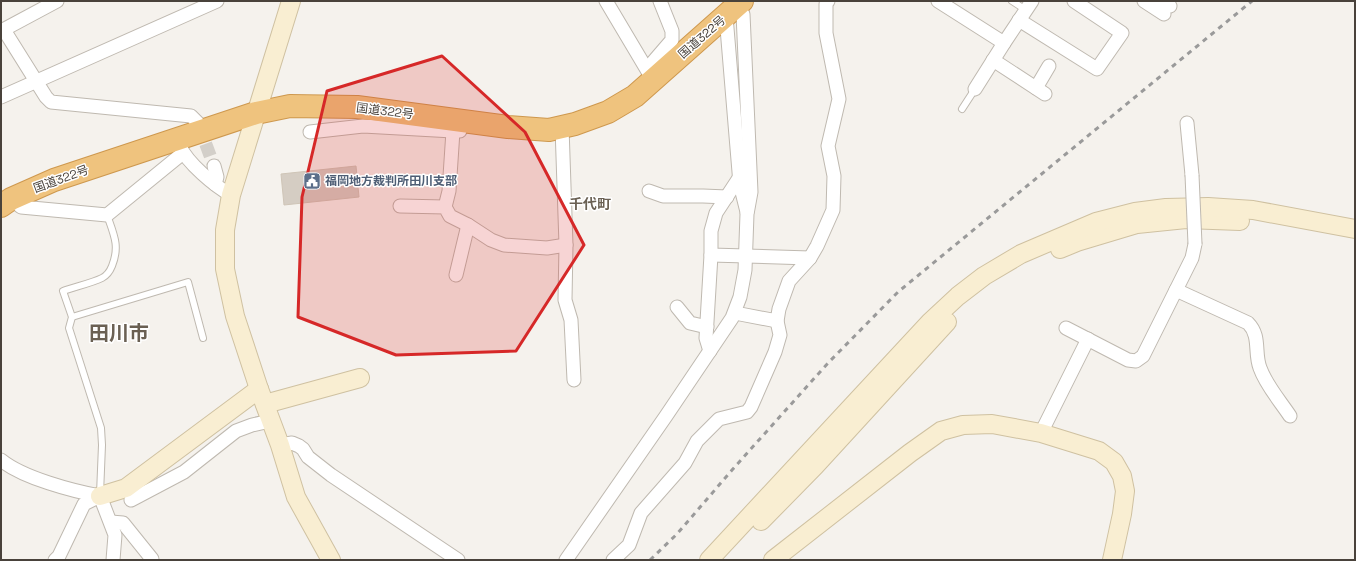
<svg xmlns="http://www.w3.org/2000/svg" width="1356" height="561" font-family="'Space Grotesk','Noto Sans JP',sans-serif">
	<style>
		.building { fill: #d5cdc3; stroke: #cfc5b7 }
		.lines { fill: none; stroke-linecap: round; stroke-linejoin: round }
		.street-tunnel { stroke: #d3cfc9; stroke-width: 13; stroke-dasharray: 13 6; stroke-linecap: butt }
		.lane-casing { stroke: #bfb9b0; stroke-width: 8 }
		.street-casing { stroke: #bfb9b0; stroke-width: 15 }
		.secondary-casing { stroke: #cfc1a1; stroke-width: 20 }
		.highway-casing { stroke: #ce984e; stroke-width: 24 }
		.lane { stroke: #fff; stroke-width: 6 }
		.street { stroke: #fff; stroke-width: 13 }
		.secondary { stroke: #f9eed2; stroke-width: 18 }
		.highway { stroke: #efc37e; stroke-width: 22 }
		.rail { stroke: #9a9a9a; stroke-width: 3; stroke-dasharray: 5 5; stroke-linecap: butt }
		.street-bridge-casing { stroke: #bfb9b0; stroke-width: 15; stroke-linecap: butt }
		.street-bridge { stroke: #fff; stroke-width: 13 }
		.marked { fill: #d62828; fill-opacity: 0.2; stroke: #d62828; stroke-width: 3; stroke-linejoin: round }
		.labels { text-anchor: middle; stroke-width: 3; stroke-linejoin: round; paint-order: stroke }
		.street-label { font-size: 12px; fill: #49423b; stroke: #fff }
		.service-label { font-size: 12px; font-weight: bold; fill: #4e5e75; stroke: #fff; text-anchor: start }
		.quarter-label { font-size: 14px; font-weight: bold; fill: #6a6053; stroke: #fff }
		.town-label { font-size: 20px; font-weight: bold; fill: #6a6053; stroke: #fff }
	</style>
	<rect width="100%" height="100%" fill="#f5f2ed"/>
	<polygon class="building" points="356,166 359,197 284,205 281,174"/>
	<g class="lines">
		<polyline class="street-tunnel" points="199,126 214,166"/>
		<defs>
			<g id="lane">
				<polyline points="1012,1 1026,10"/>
				<polyline points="962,109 975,89"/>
				<polyline points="72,317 188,282 203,338"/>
				<path d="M100,494L102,445L101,428L69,328L72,317L63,291C74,287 92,283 102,278C106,276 110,271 112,266C120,246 114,235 107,215"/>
			</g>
			<g id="street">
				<polyline points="606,1 653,80"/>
				<polyline points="938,1 1004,43 1032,1"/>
				<polyline points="1144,1 1164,14"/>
				<polyline points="1161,1 1170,6"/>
				<polyline points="726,16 740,184 747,212"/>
				<polyline points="1019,20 1097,69 1122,33 1074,1"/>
				<polyline points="4,30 46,97 51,102 191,116 198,123"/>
				<polyline points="1,31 57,1"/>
				<polyline points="993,60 1045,94"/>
				<polyline points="647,69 672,40 672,31 660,1"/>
				<polyline points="1036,88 1049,66"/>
				<polyline points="975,89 1004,43"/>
				<polyline points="1,97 217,1"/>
				<polyline points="1187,123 1192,175"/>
				<polyline points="562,127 566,245 565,300 571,320 574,380"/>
				<polyline points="310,132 363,126 453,131"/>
				<path d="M180,146C187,163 215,186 231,195"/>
				<polyline points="214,166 217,177 215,184"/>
				<polyline points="739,178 716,213 711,231 711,255 810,258"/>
				<polyline points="649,191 663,196 703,196 727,197"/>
				<polyline points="11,199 21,207 107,215 183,153"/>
				<polyline points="400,206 445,207 450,216 468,225 491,240 504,245 547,248 566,245"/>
				<polyline points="445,207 449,191 453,131 460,131"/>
				<polyline points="456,275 468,225"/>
				<path d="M1176,290L1248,323C1261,336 1254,353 1260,368C1266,385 1280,401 1290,416"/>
				<polyline points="677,307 690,323 707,327"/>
				<polyline points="735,313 777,321 779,309 789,281 810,258 817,246 833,210 834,176 828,146 839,99 826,33 826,4 828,1"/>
				<polyline points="1066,328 1128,360 1136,361 1143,356 1192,258 1195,244"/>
				<polyline points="710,351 706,338 711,255"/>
				<polyline points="1041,433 1088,339"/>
				<polyline points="280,445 292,443 299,446 303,449 308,457 331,475 458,560"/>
				<path d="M1,460C23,478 73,491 100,496"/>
				<polyline points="100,496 115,535 113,560"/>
				<polyline points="131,500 184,472 236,431 252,425 270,421"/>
				<polyline points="111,522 123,523 152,559"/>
				<polyline points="55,560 59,556 84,504 100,496"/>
				<polyline points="566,560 666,416 732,318 740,297 745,270 747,214 751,192 743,14"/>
				<polyline points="613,560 629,545 641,513 685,463 697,441 719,419 747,412 751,407 775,352 780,335 777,321"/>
			</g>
			<g id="secondary">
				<polyline points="291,1 231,195 225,230 225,269 235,316 259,389 280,445 296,497 331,560"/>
				<polyline points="1060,249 1077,242 1137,224 1186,219 1240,221"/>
				<polyline points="265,404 360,378"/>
				<polyline points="100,496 126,488 259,389"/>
				<polyline points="761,521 815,466 947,322"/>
				<polyline points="709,560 930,322 958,296 984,276 1021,254 1096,222 1135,212 1166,208 1208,207 1253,210 1355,229"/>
				<polyline points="773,560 910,453 941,431 963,425 992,424 1041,433 1099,451 1114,462 1122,476 1125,491 1122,514 1112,560"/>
			</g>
			<polyline id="highway" points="1,206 11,199 54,180 256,113 290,106 357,107 508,127 549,130 575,124 608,112 635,96 742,1"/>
		</defs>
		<use href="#lane" class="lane-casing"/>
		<use href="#street" class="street-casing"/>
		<use href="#secondary" class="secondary-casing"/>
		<use href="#highway" class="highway-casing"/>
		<use href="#lane" class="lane"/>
		<use href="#street" class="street"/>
		<use href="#secondary" class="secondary"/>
		<use href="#highway" class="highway"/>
		<polyline class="rail" points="650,560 677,534 732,470 828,363 898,292 1252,1"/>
		<defs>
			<polyline id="street-bridge" points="1192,175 1195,244"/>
		</defs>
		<use href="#street-bridge" class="street-bridge-casing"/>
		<use href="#street-bridge" class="street-bridge"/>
	</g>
	<path class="marked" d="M442,56L525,132L584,245L516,351L396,355L298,317L302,197L327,91Z"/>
	<defs>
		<symbol id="civic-square" viewBox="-11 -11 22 22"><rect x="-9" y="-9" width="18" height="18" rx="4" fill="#5c6f8a" stroke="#fff"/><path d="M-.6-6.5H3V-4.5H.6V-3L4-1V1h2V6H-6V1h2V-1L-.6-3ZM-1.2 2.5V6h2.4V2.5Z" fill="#fff"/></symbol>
	</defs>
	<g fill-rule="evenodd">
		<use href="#civic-square" x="302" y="171" width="20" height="20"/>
	</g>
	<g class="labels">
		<g class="street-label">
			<text transform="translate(702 37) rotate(-41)" y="4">国道322号</text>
			<text transform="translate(385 111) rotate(7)" y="4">国道322号</text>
			<text transform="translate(61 179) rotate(-20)" y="4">国道322号</text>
		</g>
		<g class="service-label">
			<text x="325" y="185">福岡地方裁判所田川支部</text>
		</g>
		<g class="quarter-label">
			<text x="590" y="209">千代町</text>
		</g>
		<g class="town-label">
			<text x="119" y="340">田川市</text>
		</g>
	</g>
	<rect width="1356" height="561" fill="none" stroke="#49423b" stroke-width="4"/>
</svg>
